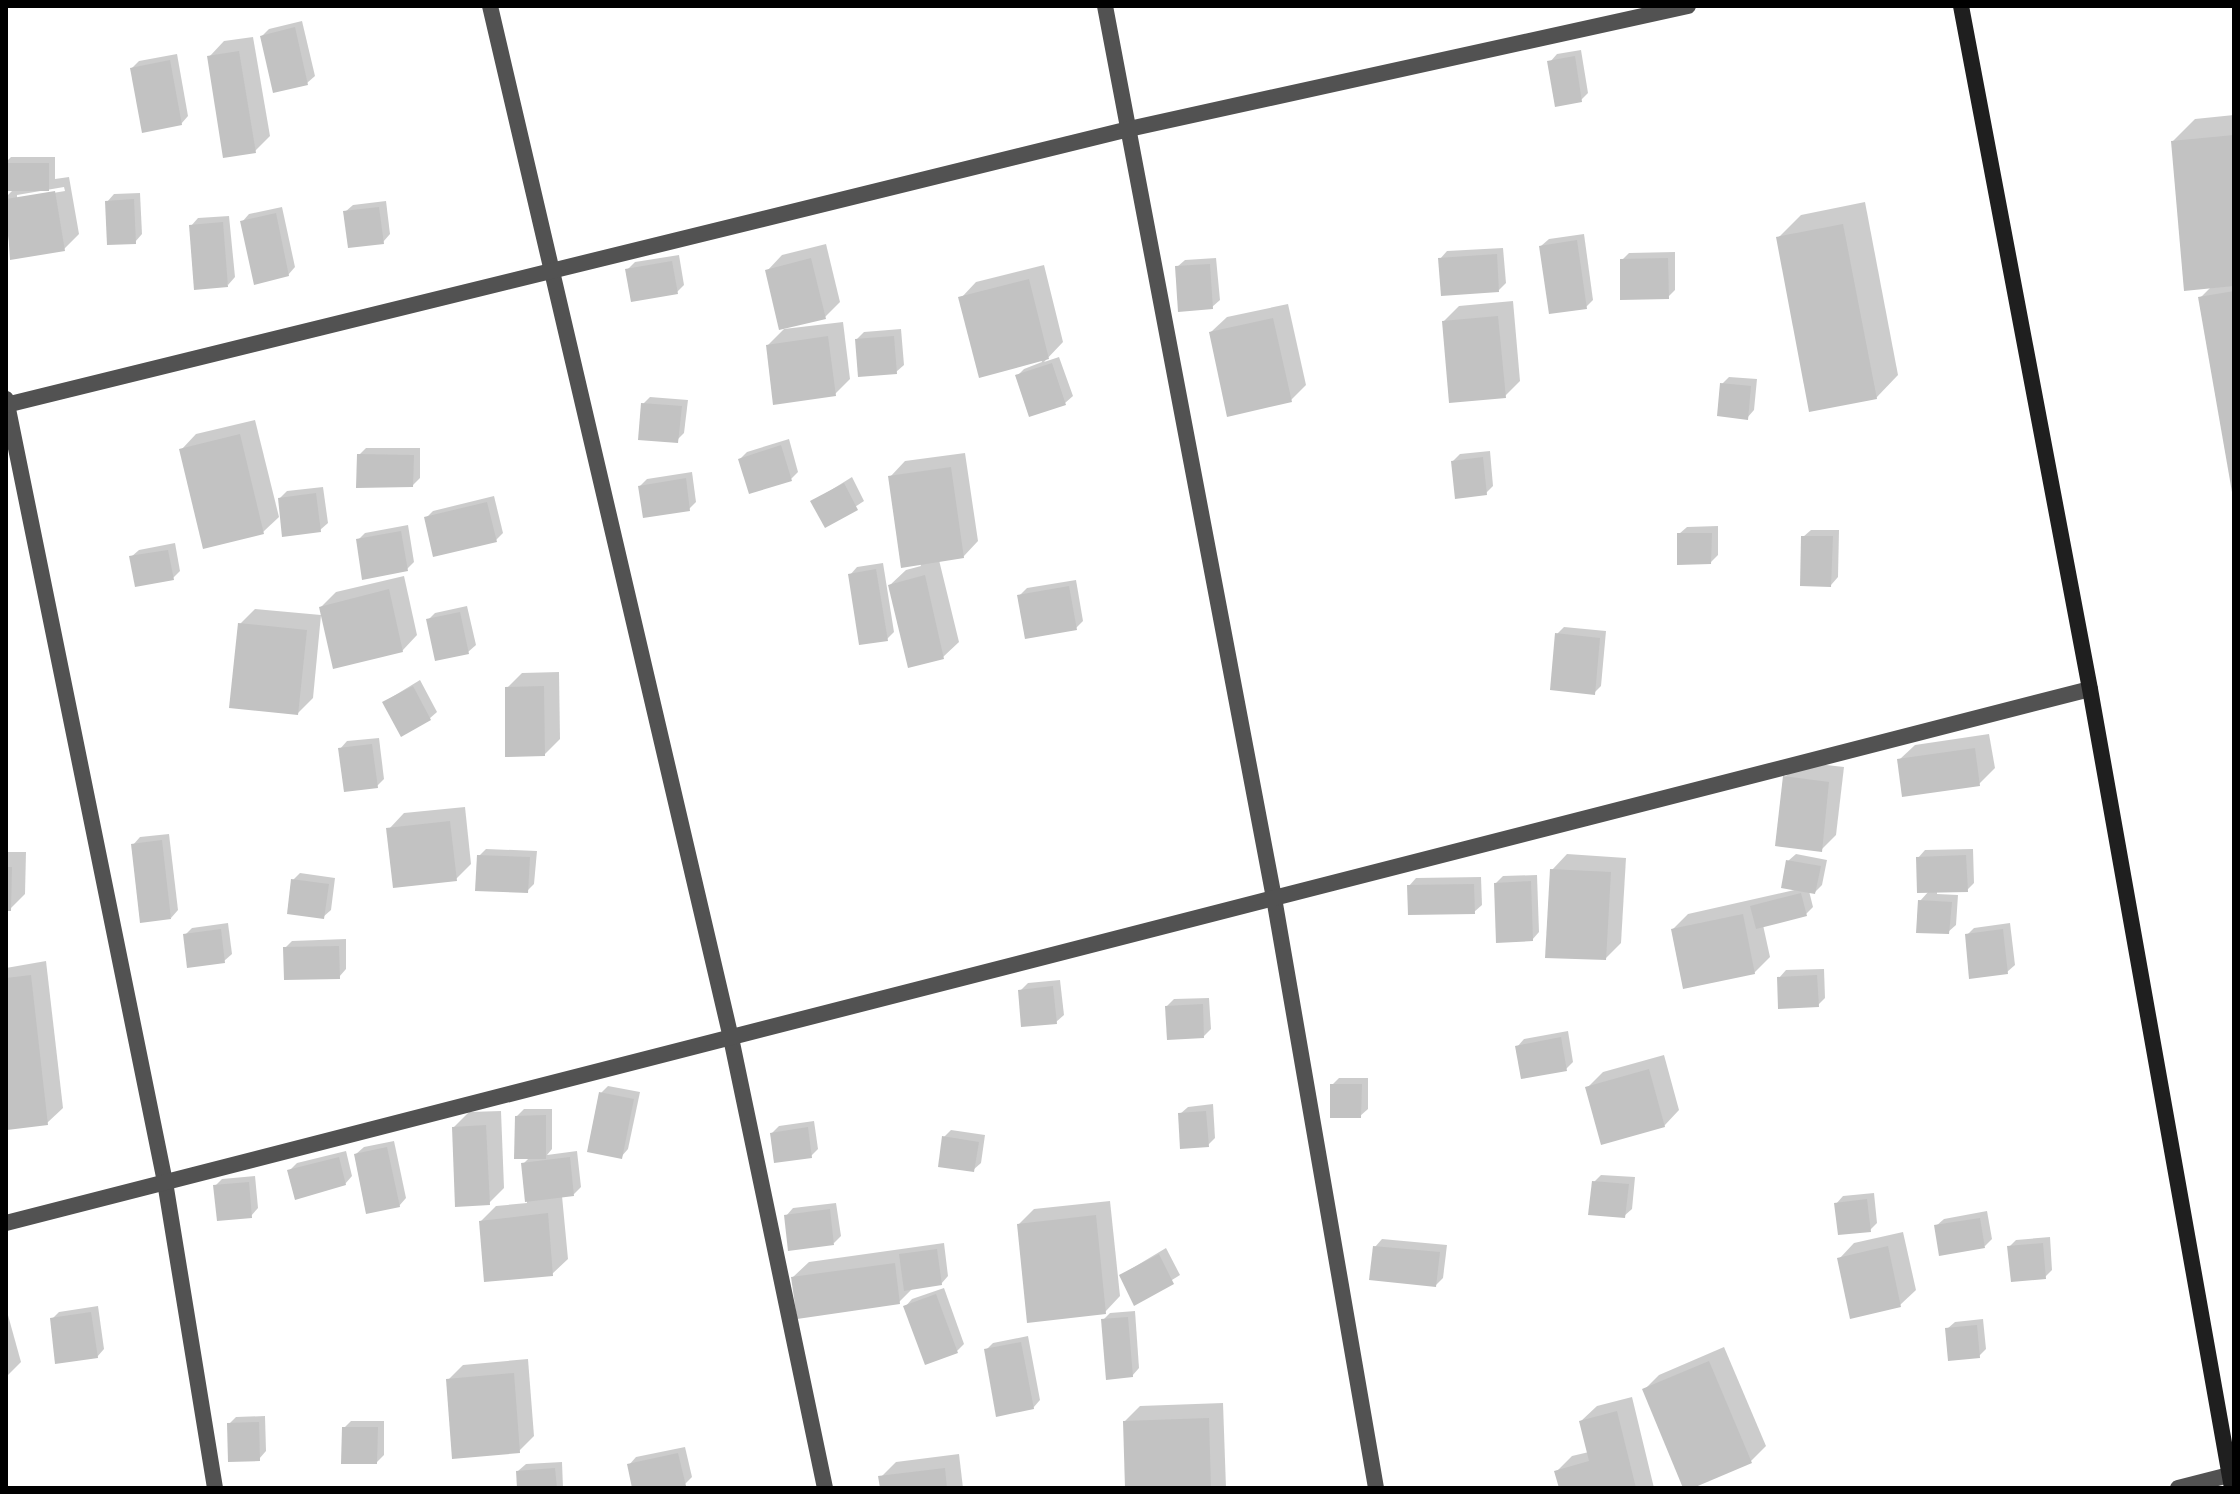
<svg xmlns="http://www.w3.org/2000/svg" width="2240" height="1494" font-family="'Roboto Condensed',sans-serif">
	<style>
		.shadow { fill: #0003; fill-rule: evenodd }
		.building { fill: #c2c2c2 }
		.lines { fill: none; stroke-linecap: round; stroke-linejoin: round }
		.street { stroke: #525252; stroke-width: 16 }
		.secondary { stroke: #1f1f1f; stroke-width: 16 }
	</style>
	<rect width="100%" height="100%" fill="#fff"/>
	<g class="shadow">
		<polygon points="302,21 315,76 307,83 262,36 269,29"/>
		<polygon points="253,37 270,136 255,151 209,57 224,41"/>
		<polygon points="1581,50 1588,93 1581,100 1550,62 1557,54"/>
		<polygon points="177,54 188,116 181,124 132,68 139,61"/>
		<polygon points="2234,115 2234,489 2200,298 2212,286 2173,141 2195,119"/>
		<path d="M11,157H55V179L69,177L79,234L64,249L12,258L6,224V197L14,189H6V162ZM64,187L65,191L17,199V195Z"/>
		<polygon points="140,193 142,234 135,242 107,202 114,194"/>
		<polygon points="386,201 390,234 383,242 345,212 353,205"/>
		<polygon points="1865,202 1898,375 1876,398 1778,238 1801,215"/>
		<polygon points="282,207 295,267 288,275 242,222 249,214"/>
		<polygon points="229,216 235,277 228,285 191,226 198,218"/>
		<polygon points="1584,234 1593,300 1586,307 1541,246 1549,239"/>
		<polygon points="826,244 840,302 825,317 767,271 782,255"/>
		<polygon points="1503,248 1506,283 1499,290 1440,259 1447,251"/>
		<polygon points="1675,252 1675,290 1668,297 1622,260 1629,253"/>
		<polygon points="679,255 684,285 677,292 627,270 635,262"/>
		<polygon points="1216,258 1220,300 1212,307 1177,267 1185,260"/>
		<polygon points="1044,265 1063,342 1044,362 1059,357 1073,396 1065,403 1017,376 1024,369 1042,362 1041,359 961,298 976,282"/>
		<polygon points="1513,301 1520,381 1505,396 1444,321 1459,306"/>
		<polygon points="1288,304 1306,385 1291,400 1211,332 1227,317"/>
		<polygon points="843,322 850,379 835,394 768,345 784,329"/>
		<polygon points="901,329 904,365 896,372 857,339 864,332"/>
		<polygon points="1729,377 1757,379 1754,410 1747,418 1722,384"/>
		<polygon points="650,397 688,400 684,433 677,440 643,404"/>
		<polygon points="255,420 279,517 263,532 181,450 196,434"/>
		<polygon points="789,439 798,472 791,479 740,459 747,452"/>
		<polygon points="366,448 420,448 420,478 413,485 359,455"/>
		<polygon points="1490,451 1493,486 1486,493 1453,461 1460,454"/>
		<polygon points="965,453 978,541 963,557 939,560 959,642 943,657 890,585 906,570 921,566 890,477 905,461"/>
		<polygon points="692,472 696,502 689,509 640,486 647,479"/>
		<polygon points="852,477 864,501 826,526 812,502"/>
		<polygon points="323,487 328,523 320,530 280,498 287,491"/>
		<polygon points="494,496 503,533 496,540 426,518 433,511"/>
		<polygon points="408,525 414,562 407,569 358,540 365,533"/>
		<polygon points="1718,526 1718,555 1711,562 1679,534 1687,527"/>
		<polygon points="1811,530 1839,530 1838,577 1831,585 1803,537"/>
		<polygon points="175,543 180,571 173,578 131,557 139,550"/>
		<polygon points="883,563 894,632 887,639 850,575 857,567"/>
		<polygon points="404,576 417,635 402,651 321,607 336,592"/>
		<polygon points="1076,580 1083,621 1076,628 1020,595 1027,588"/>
		<polygon points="467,606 476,645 468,652 428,620 435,613"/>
		<polygon points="255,609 321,615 313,698 298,713 240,624"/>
		<polygon points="1564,627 1606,631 1601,686 1594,693 1557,634"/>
		<polygon points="559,672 560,739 545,754 507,688 522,673"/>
		<polygon points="420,680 437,712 429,719 384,702"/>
		<polygon points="1989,734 1995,768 1979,784 1899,760 1915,745"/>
		<polygon points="379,738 384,779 377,786 340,749 347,741"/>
		<polygon points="1800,762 1844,767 1836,835 1821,850 1785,777"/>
		<polygon points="465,807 471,864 456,879 389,829 404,813"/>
		<polygon points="169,834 178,910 171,918 133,845 140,837"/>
		<polygon points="486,849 537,851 534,884 527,891 479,856"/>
		<polygon points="1973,849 1974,883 1967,890 1937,891 1937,894 1958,895 1956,925 1948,932 1920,901 1929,891 1918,858 1925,850"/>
		<polygon points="6,852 26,852 25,894 10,909 6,909"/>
		<polygon points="1567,854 1626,858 1621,943 1606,958 1552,870"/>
		<polygon points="1796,854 1827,860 1822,885 1815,892 1809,891 1813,907 1806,914 1763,925 1770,957 1754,973 1673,929 1688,914 1799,889 1788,861"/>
		<polygon points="300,873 335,878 331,910 323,917 293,880"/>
		<polygon points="1537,875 1539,932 1532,940 1496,883 1503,876"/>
		<polygon points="1481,877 1482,905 1474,912 1409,886 1416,878"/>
		<polygon points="228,923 232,954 224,961 185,935 192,928"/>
		<polygon points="2010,923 2015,965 2007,972 1967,935 1974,928"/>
		<polygon points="346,939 346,969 339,977 285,948 292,941"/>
		<polygon points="46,961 63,1108 47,1123 9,1128 6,968"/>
		<polygon points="1824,969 1825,998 1818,1005 1779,978 1786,970"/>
		<polygon points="1060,980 1064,1015 1056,1022 1020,991 1028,983"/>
		<polygon points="1209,998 1211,1029 1204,1036 1167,1006 1174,999"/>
		<polygon points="1568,1031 1573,1062 1566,1069 1517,1047 1524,1039"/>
		<polygon points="1664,1055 1679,1110 1664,1126 1588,1087 1603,1072"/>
		<polygon points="1339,1078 1368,1078 1368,1109 1360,1116 1332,1085"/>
		<polygon points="608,1086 640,1092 628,1149 621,1157 601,1093"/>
		<polygon points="1213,1104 1215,1138 1208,1145 1180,1114 1188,1107"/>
		<polygon points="524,1109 552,1109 552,1149 547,1155 577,1151 581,1187 574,1194 562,1196 568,1259 552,1274 481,1221 496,1206 527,1203 523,1164 530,1157 517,1116"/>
		<polygon points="501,1111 504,1188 489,1203 454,1127 469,1112"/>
		<polygon points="814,1121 818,1149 811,1156 772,1133 779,1126"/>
		<polygon points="951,1130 985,1135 981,1163 973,1170 944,1137"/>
		<polygon points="394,1141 406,1198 399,1206 356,1154 364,1147"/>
		<polygon points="346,1151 352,1176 345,1184 290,1170 297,1163"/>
		<polygon points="1601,1175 1635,1177 1632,1209 1624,1216 1594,1182"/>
		<polygon points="255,1176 258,1208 251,1216 215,1186 222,1179"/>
		<polygon points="1874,1193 1877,1223 1870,1230 1836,1204 1843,1196"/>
		<polygon points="1110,1201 1120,1296 1105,1312 1019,1224 1034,1209"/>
		<polygon points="836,1203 841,1236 834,1243 786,1216 793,1208"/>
		<polygon points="1987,1211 1992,1239 1985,1246 1936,1226 1944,1219"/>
		<polygon points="1903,1232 1916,1290 1900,1305 1839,1259 1854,1243"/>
		<polygon points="2050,1237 2052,1270 2045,1277 2009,1247 2016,1240"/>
		<polygon points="1382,1239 1447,1245 1443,1278 1436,1285 1375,1247"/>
		<polygon points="944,1243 948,1276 941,1284 914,1287 899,1302 793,1277 809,1262"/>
		<polygon points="1166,1248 1180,1275 1135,1303 1121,1275"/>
		<polygon points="944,1288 964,1344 957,1351 905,1307 912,1299"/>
		<polygon points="98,1306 104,1349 97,1357 52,1319 59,1312"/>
		<polygon points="6,1308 21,1362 6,1377"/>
		<polygon points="1135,1311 1139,1368 1132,1376 1103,1320 1110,1313"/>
		<polygon points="1983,1319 1986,1349 1979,1356 1947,1329 1955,1322"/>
		<polygon points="1028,1336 1040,1400 1033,1408 986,1350 993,1343"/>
		<polygon points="1724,1347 1766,1446 1751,1461 1685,1488 1644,1390 1659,1375"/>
		<polygon points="528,1359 534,1436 519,1451 448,1380 463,1365"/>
		<polygon points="1632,1397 1654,1488 1561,1488 1557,1471 1572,1456 1589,1452 1581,1421 1597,1406"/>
		<polygon points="1223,1403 1226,1488 1127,1488 1125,1421 1140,1406"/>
		<polygon points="265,1416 266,1451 259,1459 229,1424 236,1417"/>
		<polygon points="351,1421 384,1421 384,1455 377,1462 344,1428"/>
		<polygon points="685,1447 692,1477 685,1484 634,1488 629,1465 636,1457"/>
		<polygon points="959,1454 963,1488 882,1488 881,1477 896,1462"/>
		<polygon points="562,1462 563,1488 519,1488 518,1471 526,1464"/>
	</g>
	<g class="building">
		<polygon points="295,27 308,85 273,93 260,36"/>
		<polygon points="239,51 256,153 223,158 207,56"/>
		<polygon points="1575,56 1582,102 1555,107 1547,61"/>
		<polygon points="170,60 182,125 142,133 130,68"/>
		<polygon points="2234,135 2234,286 2184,291 2171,141"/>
		<rect x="6" y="163" width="43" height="28"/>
		<polygon points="55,191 65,251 10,260 6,199"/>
		<polygon points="134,199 136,244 107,245 105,201"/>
		<polygon points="379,207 384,244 348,248 343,211"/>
		<polygon points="276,213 289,276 254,285 240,221"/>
		<polygon points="223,222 228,287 194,290 189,225"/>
		<polygon points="1843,224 1877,399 1809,412 1776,237"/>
		<polygon points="1577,240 1587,309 1549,314 1539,246"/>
		<polygon points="1497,254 1499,292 1441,296 1438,258"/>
		<polygon points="811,258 826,319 779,330 765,270"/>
		<polygon points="1668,258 1669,299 1620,300 1620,259"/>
		<polygon points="672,261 678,294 631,302 625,269"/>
		<polygon points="1210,264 1213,309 1178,312 1175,266"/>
		<polygon points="1029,279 1049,359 979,378 958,297"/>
		<polygon points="2234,291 2234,492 2232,492 2198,297"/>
		<polygon points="1498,316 1506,398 1449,403 1442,321"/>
		<polygon points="1273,318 1292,402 1227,417 1209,332"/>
		<polygon points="828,336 836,396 773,405 766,345"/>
		<polygon points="894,336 897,374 858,377 855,339"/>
		<polygon points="1052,363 1066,405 1029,417 1015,375"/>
		<polygon points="1720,383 1751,386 1748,420 1717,416"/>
		<polygon points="641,403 682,406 678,443 638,440"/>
		<polygon points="240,434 264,534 203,549 179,449"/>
		<polygon points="781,445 792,481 749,494 738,459"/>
		<polygon points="357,454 414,455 413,487 356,488"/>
		<polygon points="1483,457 1487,495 1455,499 1451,461"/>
		<polygon points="951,467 964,558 901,568 888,476"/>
		<polygon points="686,478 690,511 643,518 638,486"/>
		<polygon points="844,483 858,510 825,528 810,501"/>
		<polygon points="316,493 321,532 282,537 278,498"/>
		<polygon points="487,502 497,542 433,557 424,517"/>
		<polygon points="401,531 408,571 362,580 356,539"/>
		<polygon points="1677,533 1712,533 1711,564 1677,565"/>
		<polygon points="1801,536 1833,536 1831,587 1800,586"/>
		<polygon points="168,550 174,580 135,587 129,556"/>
		<polygon points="876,569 888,641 859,645 848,574"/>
		<polygon points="925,575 944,659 908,668 888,585"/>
		<polygon points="1069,586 1077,630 1025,639 1017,595"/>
		<polygon points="389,589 403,652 333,669 319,607"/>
		<polygon points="460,612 469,654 435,661 426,619"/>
		<polygon points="238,623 307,630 298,715 229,708"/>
		<polygon points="1555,633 1600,638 1595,695 1550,690"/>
		<polygon points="413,686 431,720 401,737 382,702"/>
		<polygon points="544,686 545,756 505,757 505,687"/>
		<polygon points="372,744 378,788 344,792 338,748"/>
		<polygon points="1975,748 1980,786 1902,797 1897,759"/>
		<polygon points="1783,776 1829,782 1822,852 1775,846"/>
		<polygon points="450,821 457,881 393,888 386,828"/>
		<polygon points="162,840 171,919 140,923 131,844"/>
		<polygon points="477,855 530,857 528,893 475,891"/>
		<polygon points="1966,855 1968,892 1917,893 1916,857"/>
		<polygon points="1786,860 1821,866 1815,894 1781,888"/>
		<polygon points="6,867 12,867 11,911 6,911"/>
		<polygon points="1550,869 1611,872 1606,960 1545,958"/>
		<polygon points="291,879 329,884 324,919 287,914"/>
		<polygon points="1531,881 1533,941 1496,943 1494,883"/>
		<polygon points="1474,884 1475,914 1408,915 1407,885"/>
		<polygon points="1801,893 1807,916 1756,929 1750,906"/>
		<polygon points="1918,900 1952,902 1949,934 1916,933"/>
		<polygon points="1743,914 1755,974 1683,989 1671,929"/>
		<polygon points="221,929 225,963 187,968 183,934"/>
		<polygon points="2003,929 2008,974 1969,979 1965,934"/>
		<polygon points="339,946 340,979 284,980 283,947"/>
		<polygon points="31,975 48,1125 7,1130 6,978"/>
		<polygon points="1817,975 1819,1007 1778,1009 1777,977"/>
		<polygon points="1053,986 1057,1024 1021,1027 1018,990"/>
		<polygon points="1203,1004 1204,1038 1167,1040 1165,1006"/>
		<polygon points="1561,1037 1567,1071 1521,1079 1515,1046"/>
		<polygon points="1649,1069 1665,1127 1601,1145 1585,1087"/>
		<polygon points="1330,1084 1362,1084 1361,1118 1330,1118"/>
		<polygon points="599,1092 634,1099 622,1159 587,1152"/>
		<polygon points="1206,1111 1209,1147 1180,1149 1178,1113"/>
		<polygon points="546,1115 546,1159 514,1159 515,1116"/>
		<polygon points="486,1125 490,1205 455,1207 452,1127"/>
		<polygon points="808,1127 812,1158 774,1163 770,1133"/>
		<polygon points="942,1136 979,1142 974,1172 938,1167"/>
		<polygon points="387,1147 400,1207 366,1214 354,1154"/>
		<polygon points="339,1157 346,1185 295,1200 287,1170"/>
		<polygon points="570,1157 574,1196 525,1202 521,1163"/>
		<polygon points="1592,1181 1629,1184 1625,1218 1588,1215"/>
		<polygon points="249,1182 252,1218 217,1221 213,1185"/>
		<polygon points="1867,1199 1871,1232 1838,1235 1834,1203"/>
		<polygon points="830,1209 834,1245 788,1251 784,1215"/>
		<polygon points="548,1213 553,1276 484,1282 479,1221"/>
		<polygon points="1096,1215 1106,1314 1027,1323 1017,1224"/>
		<polygon points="1980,1218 1985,1248 1939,1256 1934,1225"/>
		<polygon points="2043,1243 2046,1279 2011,1282 2007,1246"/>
		<polygon points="1373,1246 1440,1252 1436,1287 1369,1280"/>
		<polygon points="1888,1246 1901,1307 1850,1319 1837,1258"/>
		<polygon points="937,1249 942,1285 904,1291 899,1254"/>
		<polygon points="1159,1254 1174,1284 1134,1306 1119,1275"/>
		<polygon points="895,1263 900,1304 797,1319 791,1277"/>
		<polygon points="936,1294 958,1353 925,1365 903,1306"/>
		<polygon points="91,1312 98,1358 55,1364 50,1318"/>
		<polygon points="1128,1317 1133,1377 1106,1380 1101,1319"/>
		<polygon points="1977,1325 1980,1358 1948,1361 1945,1328"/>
		<polygon points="1021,1342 1034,1409 996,1417 984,1349"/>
		<polygon points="1709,1361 1752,1463 1693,1488 1683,1488 1642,1389"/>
		<polygon points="514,1373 520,1453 452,1459 446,1379"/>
		<polygon points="1617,1411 1636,1488 1559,1488 1554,1471 1589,1461 1579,1421"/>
		<polygon points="1209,1418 1211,1488 1125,1488 1123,1421"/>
		<polygon points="259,1422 260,1461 228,1462 227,1423"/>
		<polygon points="342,1427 378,1427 377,1464 341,1464"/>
		<polygon points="678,1453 686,1486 632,1488 627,1464"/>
		<polygon points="555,1468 557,1488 517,1488 516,1471"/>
		<polygon points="945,1468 947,1488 880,1488 878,1476"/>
	</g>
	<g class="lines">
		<g class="street">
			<polyline points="490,6 731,1038 825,1488"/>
			<polyline points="1105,6 1274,898 1376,1488"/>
			<polyline points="6,399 165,1182 215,1488"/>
			<polyline points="6,405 1129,129 1688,6"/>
			<polyline points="6,1223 2090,689"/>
			<polyline points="2178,1488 2229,1475"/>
		</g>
		<polyline class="secondary" points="1961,6 2090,689 2232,1488"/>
	</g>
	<rect width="2240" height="1494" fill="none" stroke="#000000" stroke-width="16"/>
</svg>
